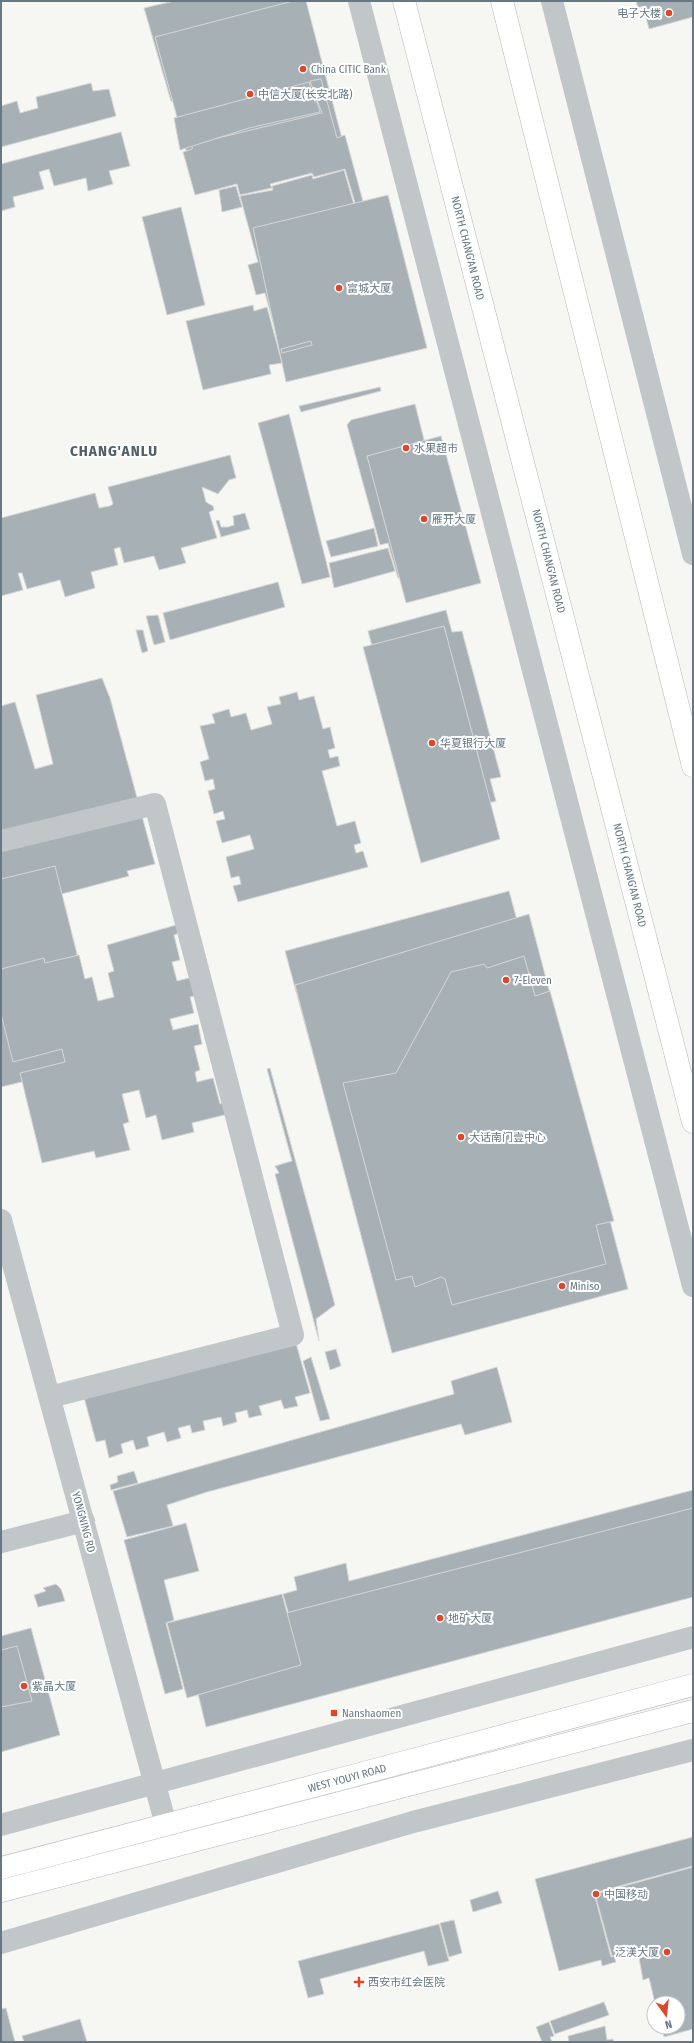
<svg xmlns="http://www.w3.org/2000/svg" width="694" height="2043" font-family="'Fira Sans Condensed','Noto Sans SC',sans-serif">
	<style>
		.building { fill: #a7b1b5; stroke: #d7d7d5 }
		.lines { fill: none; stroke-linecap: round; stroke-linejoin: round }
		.major-casing { stroke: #b4b9bc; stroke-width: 23 }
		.minor { stroke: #c1c6c8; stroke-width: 22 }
		.major { stroke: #fff; stroke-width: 22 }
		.poi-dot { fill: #de472a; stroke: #fff; stroke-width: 1.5 }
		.labels { text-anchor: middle; stroke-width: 4; stroke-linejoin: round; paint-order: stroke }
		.poi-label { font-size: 11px; fill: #657883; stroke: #fff; text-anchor: start }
		.street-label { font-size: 11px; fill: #657883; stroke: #fff }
		.district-label { font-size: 15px; font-weight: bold; letter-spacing: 1px; fill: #536068; stroke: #fff }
	</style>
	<rect width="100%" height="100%" fill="#f6f6f2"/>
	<g class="building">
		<polygon points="174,1 289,1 306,65 171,101 144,8"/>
		<polygon points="292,1 303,1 321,61 307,65"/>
		<polygon points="293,1 306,1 345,150 197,190 155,37"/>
		<polygon points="636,1 693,1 693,17 649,29 643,6 638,8"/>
		<polygon points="321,79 337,138 345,135 396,323 353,334 352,331 385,323 375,283 378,282 345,169 314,177 312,173 270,184 272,188 240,195 237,184 195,195 183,152 192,149 193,144 322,113 310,81"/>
		<polygon points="309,82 315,102 317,102 320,112 249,128 180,150 174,118"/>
		<polygon points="91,83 93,91 109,89 116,116 1,147 1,106 17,101 20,113 38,108 36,97"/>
		<polygon points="121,132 130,166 109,171 113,184 88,191 86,178 54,186 49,169 39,172 44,189 13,197 15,207 1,211 1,164"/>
		<polygon points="344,170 376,281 383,322 313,343 312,340 280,348 265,293 256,295 248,265 258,262 240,196 273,190 272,186 312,175 313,179"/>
		<polygon points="236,186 242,207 222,212 219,190"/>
		<polygon points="388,195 427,348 286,382 253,228"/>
		<polygon points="181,207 205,305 167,315 142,217"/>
		<polygon points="253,305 254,311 267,307 282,363 269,365 271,374 203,390 186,321"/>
		<polygon points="311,341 312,345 282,353 281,349"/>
		<polygon points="380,387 381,391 301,412 299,406"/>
		<polygon points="415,404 455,562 398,578 388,543 380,545 347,425 351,420"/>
		<polygon points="289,414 330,577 302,584 258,423"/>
		<polygon points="441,436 481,583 406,603 367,456"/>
		<polygon points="230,455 236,478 229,480 218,494 202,487 206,502 213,506 214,510 209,512 217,538 181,548 186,563 159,570 154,556 124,563 120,547 114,549 118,565 91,572 95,588 65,597 60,580 27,589 22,573 18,573 23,590 1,596 1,518 95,493 99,508 110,506 113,504 108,487"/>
		<polygon points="245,513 250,529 221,537 216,521 219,520 221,527 228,527 234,525 233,516"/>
		<polygon points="374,528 378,546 331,557 326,541"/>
		<polygon points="388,548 395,571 334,588 329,563"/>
		<polygon points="278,582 285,607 170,640 163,613"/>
		<polygon points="446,610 452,632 462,631 501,777 490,779 496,801 481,805 483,812 436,824 434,818 419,822 368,631"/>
		<polygon points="158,615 165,642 154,645 146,616"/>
		<polygon points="444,626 500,839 421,863 363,647"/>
		<polygon points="136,630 143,630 148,651 142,653"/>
		<polygon points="102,678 110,698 155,864 127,871 129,876 32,902 30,897 1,905 1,706 15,702 35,769 53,764 36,695"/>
		<polygon points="297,692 299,700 314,696 323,729 330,727 335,748 328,750 330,758 338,756 340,766 322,771 337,826 355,821 361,843 354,845 356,853 363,851 368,867 238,902 233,886 241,884 239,876 231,878 226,857 254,849 250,835 222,843 216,821 225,819 223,811 214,814 208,791 215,789 213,779 205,781 200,762 209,759 200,726 215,723 212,714 229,709 231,717 246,713 251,730 272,724 267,707 281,704 279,697"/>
		<polygon points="55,866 104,1062 1,1087 1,879"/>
		<polygon points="509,891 526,953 488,966 486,960 451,970 396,1071 341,1082 391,1271 395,1281 411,1278 414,1288 380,1298 285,951"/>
		<polygon points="529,914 628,1289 392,1353 295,985"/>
		<polygon points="176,925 179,933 174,935 180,960 172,962 177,981 193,977 197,995 190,997 194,1013 170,1019 173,1030 198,1024 202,1044 194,1046 200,1070 195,1072 197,1082 213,1078 220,1104 225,1102 228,1114 192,1123 194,1132 162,1140 156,1115 146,1118 139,1090 122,1094 129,1122 123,1124 130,1150 96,1158 94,1151 42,1163 20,1073 65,1062 62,1049 13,1062 1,1014 1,969 44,958 45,963 79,955 85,979 92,977 98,1001 114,997 108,973 114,971 107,945"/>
		<polygon points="524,956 535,996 550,991 614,1221 596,1225 606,1264 452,1305 445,1279 441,1277 415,1287 412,1276 396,1280 343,1083 396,1073 451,972 484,964 487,968"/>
		<polygon points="270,1068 335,1305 316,1319 319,1341 275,1174 279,1173 275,1166 292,1161 267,1069"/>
		<polygon points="292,1329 310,1393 295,1397 298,1406 284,1409 281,1400 259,1406 262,1415 249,1418 247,1410 235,1413 237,1422 223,1426 221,1417 203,1421 205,1430 192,1433 190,1425 178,1428 181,1438 167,1442 164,1432 147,1437 149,1446 136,1450 133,1440 121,1444 123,1453 109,1458 105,1440 96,1442 81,1386"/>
		<polygon points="336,1349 341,1366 330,1370 325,1352"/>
		<polygon points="311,1357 330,1419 320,1421 303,1361"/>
		<polygon points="497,1367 512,1422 465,1435 461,1424 207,1492 167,1505 173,1526 127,1537 113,1491 454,1394 451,1381"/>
		<polygon points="134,1471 138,1483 111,1490 110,1485 118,1482 117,1476"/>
		<polygon points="693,1490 693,1547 641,1561 643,1570 302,1662 283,1594 297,1590 294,1577 346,1563 349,1581"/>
		<polygon points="693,1508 693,1597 206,1727 185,1639"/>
		<polygon points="186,1523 199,1571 164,1580 174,1620 166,1623 183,1689 165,1694 124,1540"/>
		<polygon points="56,1584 61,1589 65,1601 38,1607 34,1595 46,1591 43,1588"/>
		<polygon points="282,1594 301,1665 187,1698 167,1623"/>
		<polygon points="31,1628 60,1735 1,1752 1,1636"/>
		<polygon points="17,1646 32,1701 1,1707 1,1650"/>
		<polygon points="693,1837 693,1866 594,1893 611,1957 614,1956 616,1962 602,1966 601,1960 559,1971 535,1879"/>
		<polygon points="693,1867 693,2029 664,2037 662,2027 678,2027 678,2003 655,2003 649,1978 643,1980 639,1958 643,1957 640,1948 612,1956 595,1894"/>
		<polygon points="498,1891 502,1903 473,1912 470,1900"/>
		<polygon points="454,1920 462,1953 449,1957 440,1923"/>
		<polygon points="439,1924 449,1961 428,1966 424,1951 320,1979 324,1994 308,1998 298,1961"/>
		<polygon points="604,2002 609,2015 555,2034 550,2021"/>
		<polygon points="6,2008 15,2042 1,2042 1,2009"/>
		<polygon points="80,2019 87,2042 24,2042 22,2036"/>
		<polygon points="549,2022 554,2036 550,2037 552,2042 542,2042 536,2027"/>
		<polygon points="605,2026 607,2040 613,2039 614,2042 569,2042 568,2036"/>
	</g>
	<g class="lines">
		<defs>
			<g id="major">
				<polyline points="404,1 693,1122"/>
				<polyline points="502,1 693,766"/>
				<polyline points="1,1868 352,1776 693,1685"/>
				<polyline points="1,1891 693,1711"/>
			</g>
		</defs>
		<use href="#major" class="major-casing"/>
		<g class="minor">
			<polyline points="359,1 693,1286"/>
			<polyline points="552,1 693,554"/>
			<polyline points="1,841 155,804 293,1335 50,1397"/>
			<polyline points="1,1220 166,1825"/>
			<polyline points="1,1542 84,1521"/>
			<polyline points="1,1825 693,1637"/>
			<polyline points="1,1943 413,1822 693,1750"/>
		</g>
		<use href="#major" class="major"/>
	</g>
	<g class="poi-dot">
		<circle cx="669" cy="13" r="4"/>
		<circle cx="303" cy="69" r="4"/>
		<circle cx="250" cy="94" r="4"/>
		<circle cx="339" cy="288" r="4"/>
		<circle cx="406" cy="448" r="4"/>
		<circle cx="424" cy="519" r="4"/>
		<circle cx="432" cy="743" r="4"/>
		<circle cx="506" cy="980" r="4"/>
		<circle cx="461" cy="1137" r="4"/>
		<circle cx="562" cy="1286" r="4"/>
		<circle cx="440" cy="1618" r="4"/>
		<circle cx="24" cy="1686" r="4"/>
		<rect x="330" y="1709" width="8" height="8" rx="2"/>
		<circle cx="596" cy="1894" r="4"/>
		<circle cx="667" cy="1952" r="4"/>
		<path d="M357 1976h4v4h4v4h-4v4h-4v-4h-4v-4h4z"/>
	</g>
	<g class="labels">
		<g class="poi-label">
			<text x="661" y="17" text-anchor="end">电子大楼</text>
			<text x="311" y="73">China CITIC Bank</text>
			<text x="258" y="98">中信大厦(长安北路)</text>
			<text x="347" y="292">富城大厦</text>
			<text x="414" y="452">水果超市</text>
			<text x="432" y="523">雁开大厦</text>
			<text x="440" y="747">华夏银行大厦</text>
			<text x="514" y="984">7-Eleven</text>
			<text x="469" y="1141">大话南门壹中心</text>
			<text x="570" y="1290">Miniso</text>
			<text x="448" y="1622">地矿大厦</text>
			<text x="32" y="1690">紫晶大厦</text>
			<text x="342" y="1717">Nanshaomen</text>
			<text x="604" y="1898">中国移动</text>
			<text x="659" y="1956" text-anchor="end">泛渼大厦</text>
			<text x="368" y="1986">西安市红会医院</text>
		</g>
		<g class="street-label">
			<text transform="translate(468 248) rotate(76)" y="4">NORTH CHANG'AN ROAD</text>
			<text transform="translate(549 561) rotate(76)" y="4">NORTH CHANG'AN ROAD</text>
			<text transform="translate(630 875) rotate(76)" y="4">NORTH CHANG'AN ROAD</text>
			<text transform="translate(84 1522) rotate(75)" y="4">YONGNING RD</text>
			<text transform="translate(347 1778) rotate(-15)" y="4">WEST YOUYI ROAD</text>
		</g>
		<g class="district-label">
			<text x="114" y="456">CHANG'ANLU</text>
		</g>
	</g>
	<rect width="694" height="2043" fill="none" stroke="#657883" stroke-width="4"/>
	<g transform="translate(666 2015) rotate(165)"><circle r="19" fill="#ffffff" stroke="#c1c9cd"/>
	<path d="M0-3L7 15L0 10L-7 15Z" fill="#de472a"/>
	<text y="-6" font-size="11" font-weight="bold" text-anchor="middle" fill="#657883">N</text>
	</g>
</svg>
